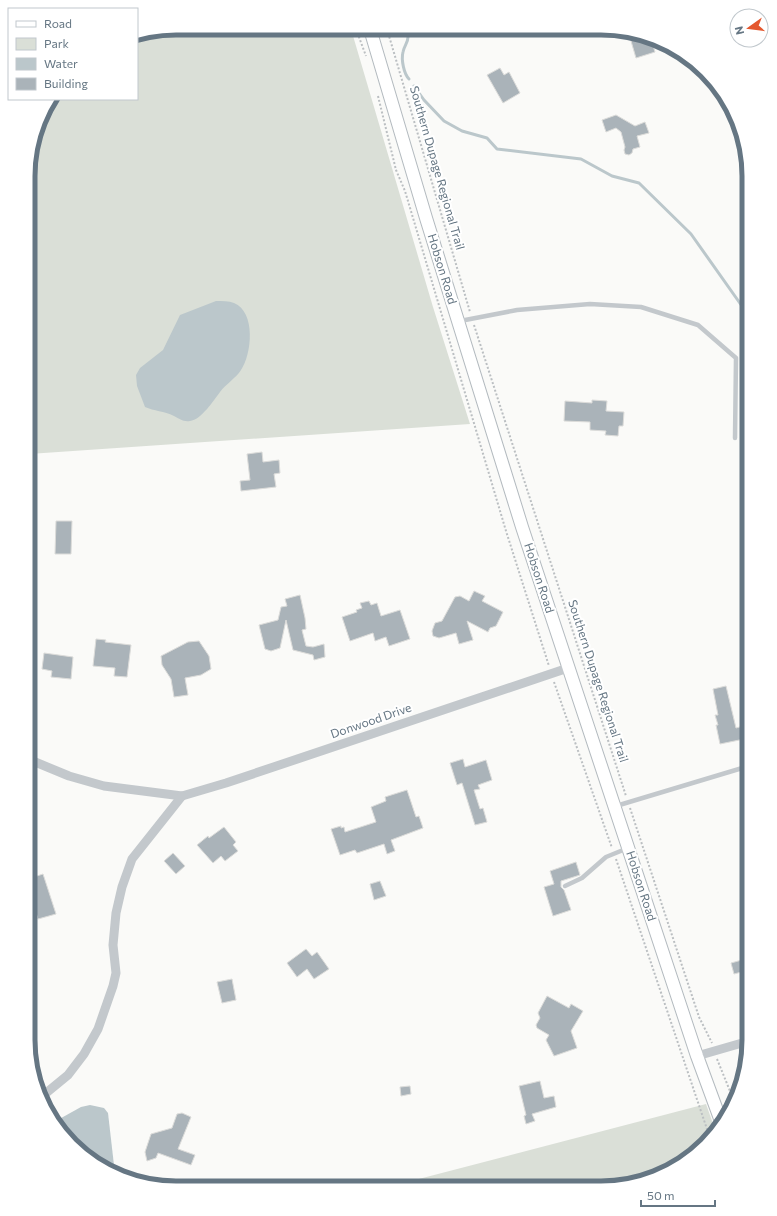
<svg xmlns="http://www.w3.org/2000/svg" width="777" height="1216" font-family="Commissioner,sans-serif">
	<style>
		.green { fill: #dadfd7 }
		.water { fill: #bbc7cb }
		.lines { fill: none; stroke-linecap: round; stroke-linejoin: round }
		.stream { stroke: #bbc7cb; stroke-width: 3 }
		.building { fill: #aab3b9; stroke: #dcdcda }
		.secondary-casing { stroke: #b3babf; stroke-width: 14 }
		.path { stroke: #bbbfc2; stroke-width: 2; stroke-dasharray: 2 2; stroke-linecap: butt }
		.service { stroke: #c3c8cc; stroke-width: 4.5 }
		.minor { stroke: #c3c8cc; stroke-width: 9 }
		.secondary { stroke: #fff; stroke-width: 12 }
		.labels { text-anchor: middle; stroke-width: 4; stroke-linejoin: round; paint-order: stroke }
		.street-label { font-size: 12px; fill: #657683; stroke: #fff }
		.rim { fill: none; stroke: #657683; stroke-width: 5 }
	</style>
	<rect width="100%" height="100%" fill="#fafaf8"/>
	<g class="green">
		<polygon points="176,28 351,29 433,307 470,424 29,454 29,157 43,111 52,99 137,99 137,36"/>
		<polygon points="706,1104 716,1132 691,1157 658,1177 601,1188 388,1187"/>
	</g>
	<g class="water">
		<path d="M216,301C222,301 229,301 234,303C256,312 252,354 241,370C236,378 226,384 220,392C214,400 201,420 190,421C183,422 180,419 174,416C164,411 154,411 145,407L137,386L136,375L140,368L163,350L180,315Z"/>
		<path d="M90,1105L104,1108L108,1113L115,1174C92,1161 68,1146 54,1122L81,1107Z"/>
	</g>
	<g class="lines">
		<g class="stream">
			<path d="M408,37C408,43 404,46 403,52C401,60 404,74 409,79"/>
			<polyline points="414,86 424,100 444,121 462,131 487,138 497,149 581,159 612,176 639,183 691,234 749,316"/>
		</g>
	</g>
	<g class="building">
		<polygon points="641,38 652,42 655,52 636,58 631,41"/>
		<polygon points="500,68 504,75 509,72 520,93 503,103 487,75"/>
		<polygon points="616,115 635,126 645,122 649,133 637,136 640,147 633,149 632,153 629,155 625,154 624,150 625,147 621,132 616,128 606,132 602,120"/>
		<polygon points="592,400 607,401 606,411 624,412 623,426 619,426 618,436 605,435 606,431 590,430 590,422 564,421 565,401 592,403"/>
		<polygon points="262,452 263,462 279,460 280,473 274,474 276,487 241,491 240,481 250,480 247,454"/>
		<polygon points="56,521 72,521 71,554 55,554"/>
		<polygon points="474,591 485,596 482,601 503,612 496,626 490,628 488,632 467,621 473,640 459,644 456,633 439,638 433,636 432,631 435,623 442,621 455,597 460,596 469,601"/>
		<polygon points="300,595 305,618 306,629 302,630 306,646 313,647 324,644 325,657 314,660 313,655 293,650 286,620 280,648 271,651 265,649 259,625 278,620 281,607 287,606 285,599"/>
		<polygon points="369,601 371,605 377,603 381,616 400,610 410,639 389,646 386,637 375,641 373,633 350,641 342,617 357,612 356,610 362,608 360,603"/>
		<polygon points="96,639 106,640 105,642 131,645 127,677 114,676 115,668 93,666"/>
		<polygon points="199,641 209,656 211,669 201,675 185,678 188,695 174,697 171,679 162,665 161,656 188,642"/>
		<polygon points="44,653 73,657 71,679 51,677 52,671 42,669"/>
		<polygon points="726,686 736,728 747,725 749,738 720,744 716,725 718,725 715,715 718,715 713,689"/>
		<polygon points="463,759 465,767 486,760 492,780 478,785 480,789 474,790 480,809 483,808 487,822 475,825 462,783 457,785 450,763"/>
		<polygon points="407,790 416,817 419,816 423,828 391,840 395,851 387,854 384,844 357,853 355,850 340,855 331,829 341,826 341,828 344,827 345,832 376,822 371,807 386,801 385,797"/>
		<polygon points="224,827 236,842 233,845 238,851 225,861 221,856 213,863 197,845 208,836 209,838"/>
		<polygon points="173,853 185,866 176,874 164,861"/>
		<polygon points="576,862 580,875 561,881 561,887 564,890 571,910 553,916 544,887 554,884 550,871"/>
		<polygon points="43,874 56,914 38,919 32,900 28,902 28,879"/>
		<polygon points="380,881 386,896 374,900 370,884"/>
		<polygon points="306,949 312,956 317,952 329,969 314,979 307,969 297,977 287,963"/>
		<polygon points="749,958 749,970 734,974 731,963"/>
		<polygon points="232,979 236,1000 222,1003 217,982"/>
		<polygon points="547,996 569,1008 571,1004 583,1011 571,1031 577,1048 554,1056 546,1040 549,1035 537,1028 536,1025 540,1018 538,1013"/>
		<polygon points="540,1081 544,1098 554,1096 556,1107 532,1114 535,1121 526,1124 524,1116 526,1115 519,1086"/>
		<polygon points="410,1086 411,1094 401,1096 400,1087"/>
		<polygon points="182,1113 191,1117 178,1149 195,1155 191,1165 158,1153 156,1158 147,1161 145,1152 151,1134 172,1128 177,1114"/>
	</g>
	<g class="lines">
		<defs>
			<polyline id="secondary" points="370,29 426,218 522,527 697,1056 722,1124"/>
		</defs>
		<use href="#secondary" class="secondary-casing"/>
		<g class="path">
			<polyline points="356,29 366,56"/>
			<polyline points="387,29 470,312"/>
			<polyline points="378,96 396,170 405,191 506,531 549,666"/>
			<polyline points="474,325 626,796"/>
			<polyline points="554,682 612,848"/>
			<polyline points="630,808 699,1017 712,1043"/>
			<polyline points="616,859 710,1138"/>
			<polyline points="717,1059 734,1101"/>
		</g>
		<g class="service">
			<polyline points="460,321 517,310 590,304 641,307 698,325 736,358 735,438"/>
			<polyline points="616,806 749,766"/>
			<polyline points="565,886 582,878 606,857 628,848"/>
		</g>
		<g class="minor">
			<polyline points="28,759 69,776 104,786 182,796 226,783 568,668"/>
			<polyline points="697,1056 749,1041"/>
			<polyline points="40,1098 68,1075 84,1054 98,1029 113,986 116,973 113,945 116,913 122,887 132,859 182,796"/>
		</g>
		<use href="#secondary" class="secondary"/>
	</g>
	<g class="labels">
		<g class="street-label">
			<text transform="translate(437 168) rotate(74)" y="4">Southern Dupage Regional Trail</text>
			<text transform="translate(442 269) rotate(73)" y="4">Hobson Road</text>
			<text transform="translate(539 578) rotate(72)" y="4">Hobson Road</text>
			<text transform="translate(598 681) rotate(72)" y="4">Southern Dupage Regional Trail</text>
			<text transform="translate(371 721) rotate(-19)" y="4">Donwood Drive</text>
			<text transform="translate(641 886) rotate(72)" y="4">Hobson Road</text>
		</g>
	</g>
	<path d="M0 0H777V1216H0ZM176 35H601A141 141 0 0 1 742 176V1040A141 141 0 0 1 601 1181H176A141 141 0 0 1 35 1040V176A141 141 0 0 1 176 35Z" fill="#fff" fill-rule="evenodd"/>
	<path class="rim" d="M176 35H601A141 141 0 0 1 742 176V1040A141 141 0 0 1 601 1181H176A141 141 0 0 1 35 1040V176A141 141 0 0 1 176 35Z"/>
	<rect x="8" y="8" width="130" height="92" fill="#ffffff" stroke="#c1c8cd"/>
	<rect x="16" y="21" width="20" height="6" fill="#ffffff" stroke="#c1c8cd"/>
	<text x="44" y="28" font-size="12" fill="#657683">Road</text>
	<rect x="16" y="38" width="20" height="12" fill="#dadfd7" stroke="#c1c8cd"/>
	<text x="44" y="48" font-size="12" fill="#657683">Park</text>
	<rect x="16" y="58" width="20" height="12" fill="#bbc7cb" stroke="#c1c8cd"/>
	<text x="44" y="68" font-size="12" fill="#657683">Water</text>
	<rect x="16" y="78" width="20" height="12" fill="#aab3b9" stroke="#c1c8cd"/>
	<text x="44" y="88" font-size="12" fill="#657683">Building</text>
	<g transform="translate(749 28) rotate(256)"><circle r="19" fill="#ffffff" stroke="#c1c8cd"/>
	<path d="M0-3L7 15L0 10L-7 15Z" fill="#e4572e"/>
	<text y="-6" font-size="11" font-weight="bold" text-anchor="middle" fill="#657683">N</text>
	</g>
	<path d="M641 1200v6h74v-6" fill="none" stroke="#657683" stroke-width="2"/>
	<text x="647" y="1200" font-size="12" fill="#657683" stroke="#ffffff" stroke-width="3" paint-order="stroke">50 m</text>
</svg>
